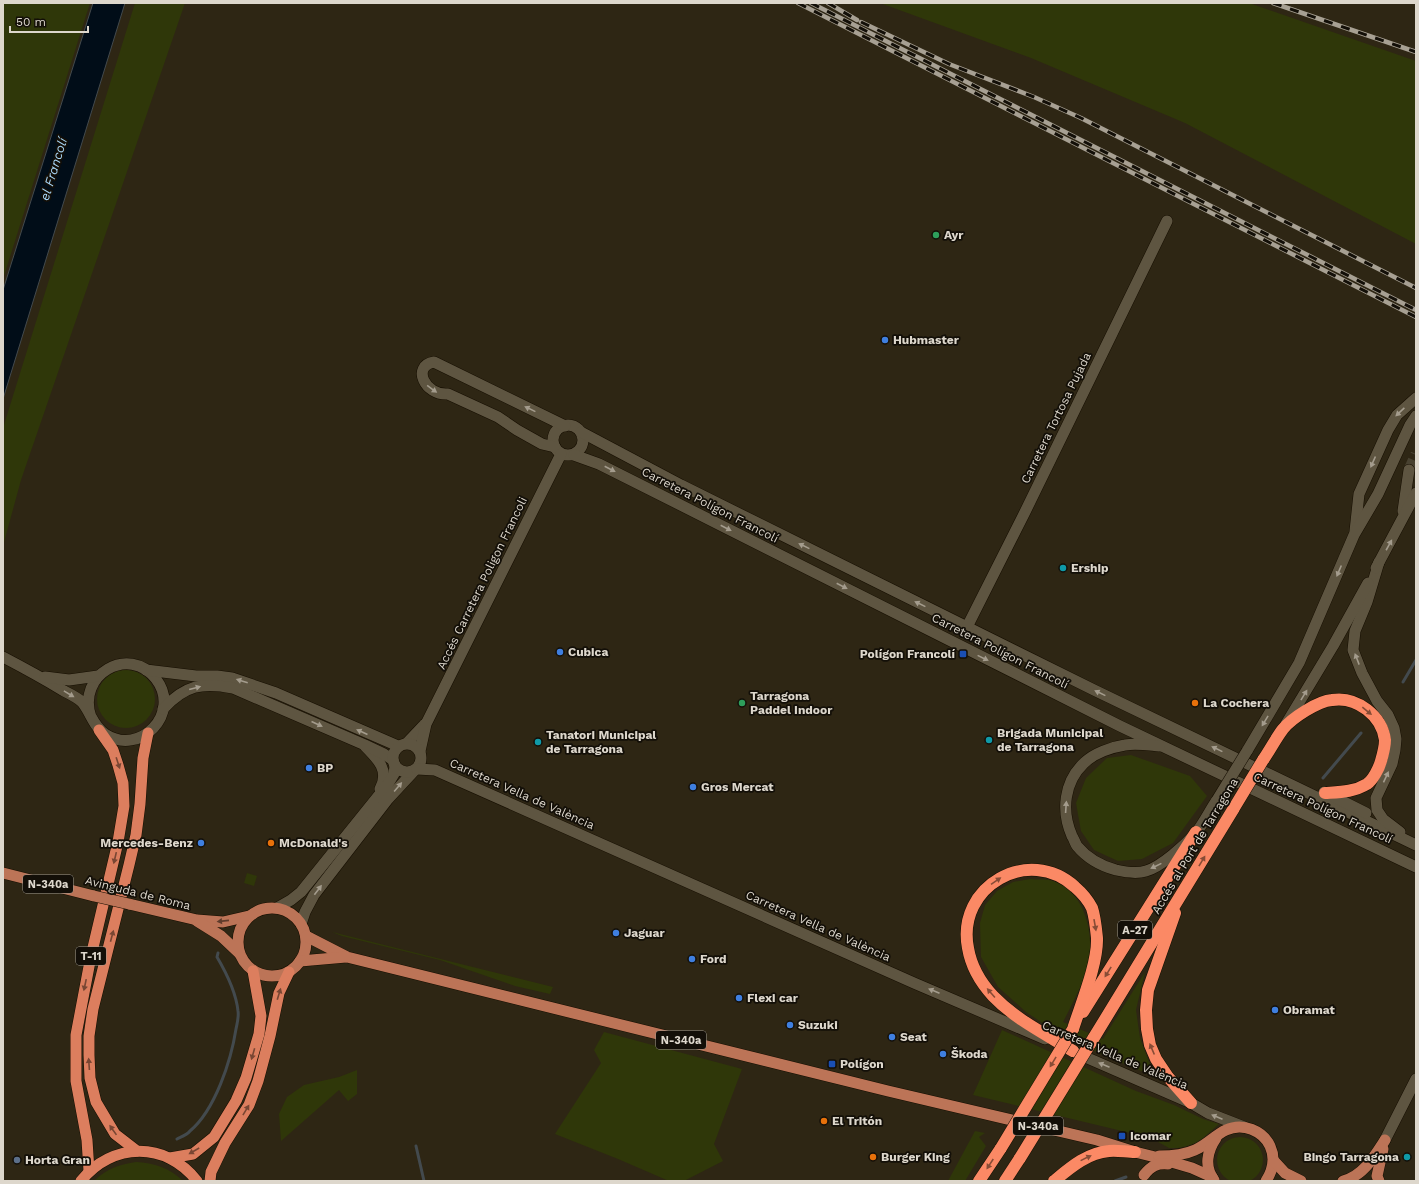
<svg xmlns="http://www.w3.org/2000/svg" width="1419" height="1184" font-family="'Work Sans',sans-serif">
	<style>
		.green { fill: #2f3709 }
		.water { fill: #010d18; stroke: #434a4e }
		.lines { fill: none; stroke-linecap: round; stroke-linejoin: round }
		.stream { stroke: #434a4e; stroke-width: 3 }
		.minor-tunnel { stroke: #484130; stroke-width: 11; stroke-dasharray: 11 5.5; stroke-linecap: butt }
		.minor-casing { stroke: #160e01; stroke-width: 12 }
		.tertiary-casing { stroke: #160e01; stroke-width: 12 }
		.primary-casing { stroke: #160e01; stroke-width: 12 }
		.trunk-casing { stroke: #160e01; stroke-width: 12 }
		.motorway-casing { stroke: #160e01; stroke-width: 13 }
		.minor { stroke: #5e5541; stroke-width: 11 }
		.tertiary { stroke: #5e5541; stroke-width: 11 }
		.primary { stroke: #bc7457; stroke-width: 11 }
		.trunk { stroke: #dc7e5e; stroke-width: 11 }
		.motorway { stroke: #fb8965; stroke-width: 12 }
		.rail-casing { stroke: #a7a093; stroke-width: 4.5 }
		.rail { stroke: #130f08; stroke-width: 3; stroke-dasharray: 9; stroke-linecap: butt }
		.minor-bridge-casing { stroke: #160e01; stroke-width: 12; stroke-linecap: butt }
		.primary-bridge-casing { stroke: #160e01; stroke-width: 12; stroke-linecap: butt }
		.motorway-bridge-casing { stroke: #160e01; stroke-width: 13; stroke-linecap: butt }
		.minor-bridge { stroke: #5e5541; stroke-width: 11 }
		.primary-bridge { stroke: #bc7457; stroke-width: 11 }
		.motorway-bridge { stroke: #fb8965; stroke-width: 12 }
		.oneway { fill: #a49c8d }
		.oneway2 { fill: #874c36 }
		.oneway3 { fill: #784633 }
		.oneway4 { fill: #5f3c2c }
		.leisure-dot { fill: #2e9e5b; stroke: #130f08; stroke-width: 1.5 }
		.shop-dot { fill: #3f7fe0; stroke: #130f08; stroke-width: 1.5 }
		.culture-dot { fill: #0f9aa8; stroke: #130f08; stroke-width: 1.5 }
		.transit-dot { fill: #1a4fb4; stroke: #130f08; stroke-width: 1.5 }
		.food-dot { fill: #e8710a; stroke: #130f08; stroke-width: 1.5 }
		.service-dot { fill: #5c6f8a; stroke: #130f08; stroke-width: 1.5 }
		.labels { text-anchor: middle; stroke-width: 3.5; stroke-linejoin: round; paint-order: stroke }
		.shield { fill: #130f08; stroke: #a09b91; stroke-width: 1 }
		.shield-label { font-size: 11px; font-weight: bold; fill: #ddd7cc }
		.poi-label { font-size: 12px; font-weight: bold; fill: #ddd7cc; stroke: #130f08; text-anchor: start }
		.street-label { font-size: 12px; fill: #ddd7cc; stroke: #130f08 }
		.water-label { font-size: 13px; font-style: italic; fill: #a8d6f7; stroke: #130f08 }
	</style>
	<rect width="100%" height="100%" fill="#2e2614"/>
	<g class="green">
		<polygon points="3,3 90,3 3,279"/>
		<polygon points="135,3 185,3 21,480 3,546 3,428"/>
		<polygon points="880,3 1249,3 1416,61 1416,244 1185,123 1031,58"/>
		<circle cx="126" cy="699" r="29"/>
		<polygon points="1131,755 1190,776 1207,796 1173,843 1142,859 1118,861 1094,850 1081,831 1076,803 1086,778 1107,758"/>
		<polygon points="247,873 257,876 254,886 244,883"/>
		<path d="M1030,879C1036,880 1043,879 1049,880C1087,889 1095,937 1088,969C1087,974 1084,979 1082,983C1076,996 1070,1009 1063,1022L1103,1039L1145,972L1136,1010L1140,1038L1149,1062L1163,1080L1101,1054L1056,1032L1026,1012L998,987L981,957L980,923L985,905L997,891L1013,882Z"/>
		<polygon points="332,932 553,987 550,994 515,986 440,960 342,936"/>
		<polygon points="1002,1030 1136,1091 1174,1105 1203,1119 1219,1124 1203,1138 1195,1143 1187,1146 1178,1148 1169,1148 1151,1138 973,1095"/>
		<polygon points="604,1032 742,1069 714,1144 723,1161 684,1181 669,1181 618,1159 555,1134 601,1063 594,1050"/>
		<polygon points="357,1070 357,1094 348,1101 339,1090 281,1141 279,1114 287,1097 304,1085 339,1077"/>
		<polygon points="975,1131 985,1133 979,1137 986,1146 965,1181 948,1181"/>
		<circle cx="1240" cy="1160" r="23"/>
		<path d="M136,1162C154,1163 170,1168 183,1181H94C106,1169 120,1164 136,1162Z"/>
	</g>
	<polygon class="water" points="93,3 125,3 3,399 3,290"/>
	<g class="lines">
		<g class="stream">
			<polyline points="1403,682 1416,660"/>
			<polyline points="1323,778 1361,733"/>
			<path d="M177,1139C181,1137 187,1135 190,1131C215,1110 231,1061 236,1029C237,1024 239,1017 238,1011C236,992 227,974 217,957L218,953"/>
			<polyline points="416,1146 424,1181"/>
			<polyline points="1115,1181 1126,1177"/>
		</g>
		<polyline class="minor-tunnel" points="1409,470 1416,454"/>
		<defs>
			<g id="minor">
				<circle cx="568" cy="440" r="15"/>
				<polyline points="581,432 681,485 1094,690 1416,845"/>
				<path d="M555,447L542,444L517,430L498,417L448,394C425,396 411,366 434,362L565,426"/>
				<polyline points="574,455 599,464 1120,726 1416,867"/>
				<polyline points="1403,511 1409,470"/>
				<polyline points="1355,531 1359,494 1388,430 1397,415 1416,398"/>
				<polyline points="1379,562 1367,602 1355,631 1353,650 1362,673 1377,701 1388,715 1394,728 1396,739 1395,750 1392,764 1376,798 1377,810 1383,819 1400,832"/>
				<polyline points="1376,568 1416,493"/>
				<polyline points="967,627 1025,512 1167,221"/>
				<polyline points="1286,724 1333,646 1368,583"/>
				<polyline points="407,743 425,724"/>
				<path d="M365,746C378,759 390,771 380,789"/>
				<path d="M1159,746C1148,745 1136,743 1125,745C1112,747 1094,753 1084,763C1064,782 1061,811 1072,836C1074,839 1075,843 1077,846C1087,858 1101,866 1116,870C1125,872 1136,874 1146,871C1161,867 1185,845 1196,833C1204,823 1210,810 1217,800"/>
				<polyline points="420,751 426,724 561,454"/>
				<polyline points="1247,751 1299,663 1354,535 1378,494 1410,425 1416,416"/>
				<polyline points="1324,792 1366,813"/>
				<polyline points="277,908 291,900 301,892 388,784 394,774 395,766"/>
				<polyline points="301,924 305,912 314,895 388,799 414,771"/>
				<polyline points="1385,1140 1416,1079"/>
			</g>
			<g id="tertiary">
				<path d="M3,657C24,668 44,679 64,691C70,694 78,698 82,702C91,713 93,726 105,734C140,757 182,713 156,679C129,644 76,675 91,717"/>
				<polyline points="146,670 196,676 217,676 232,678 276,693 398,746"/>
				<polyline points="45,677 69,680 98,676"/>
				<path d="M163,709C185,685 202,682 233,688L365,745L384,754L393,760"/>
				<circle cx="407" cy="758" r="14"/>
				<polyline points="417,769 435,770 914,983 1045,1039"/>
				<polyline points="1076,1053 1191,1103 1208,1113 1244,1127"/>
			</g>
			<g id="primary">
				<polyline points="3,873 94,896"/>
				<polyline points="129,904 197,920 223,922 249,916"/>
				<circle cx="272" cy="942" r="34"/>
				<polyline points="197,921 221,936 239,953"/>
				<polyline points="306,936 347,957 888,1091 1097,1140 1135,1152 1151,1156 1192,1168 1212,1177"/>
				<polyline points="300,961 346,957"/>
				<path d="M1159,1156C1172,1156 1184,1155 1195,1150C1207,1145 1215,1135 1226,1130C1243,1122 1263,1131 1270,1146C1276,1159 1273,1170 1266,1181"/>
				<polyline points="1274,1161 1285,1173 1301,1181"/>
				<path d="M1144,1175C1151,1166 1157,1163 1168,1164"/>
				<path d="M1214,1180C1204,1167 1207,1151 1216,1138"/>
				<path d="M1343,1181C1363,1176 1374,1157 1385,1140"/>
				<polyline points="1379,1181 1377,1176 1383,1149"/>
			</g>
			<g id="trunk">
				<polyline points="137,1151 115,1134 96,1102 90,1078 89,1055 89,1036 93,1009 129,865 136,835 140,804 143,758 148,733"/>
				<polyline points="170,1158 193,1154 214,1137 236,1101 246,1078 259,1034 261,1016 253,971"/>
				<polyline points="89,1171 87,1140 76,1081 76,1035 91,956 118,842 124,806 123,783 118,765 113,750 99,730"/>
				<path d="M81,1181C112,1142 166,1141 197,1181"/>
				<polyline points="210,1181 211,1172 225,1143 249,1105 258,1081 270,1036 279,993 289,972"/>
			</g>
			<g id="motorway">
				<path d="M1263,760C1270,750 1276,738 1283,729C1292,718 1318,701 1332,700C1357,696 1382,716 1385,740C1385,747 1383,754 1381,761C1379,768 1373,780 1367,784C1354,792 1340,792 1325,793"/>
				<polyline points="1175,913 1148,990 1146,1010 1147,1029 1150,1045 1156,1059 1168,1077 1191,1103"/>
				<polyline points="1083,1012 1196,832"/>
				<polyline points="1093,1039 1234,808"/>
				<path d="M1073,1051C1045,1034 1015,1019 993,996C981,983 971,966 968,948C956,886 1029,845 1075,887C1082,893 1088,900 1092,908C1095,917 1096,928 1097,938C1098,963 1081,1004 1073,1029"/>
				<polyline points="979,1181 1001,1148"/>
				<polyline points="1005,1181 1020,1158"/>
				<path d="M1054,1181C1071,1167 1087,1153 1109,1151C1117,1150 1126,1152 1135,1152"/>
			</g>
		</defs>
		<use href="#minor" class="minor-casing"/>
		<use href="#tertiary" class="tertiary-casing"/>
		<use href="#primary" class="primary-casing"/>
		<use href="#trunk" class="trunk-casing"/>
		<use href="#motorway" class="motorway-casing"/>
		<use href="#minor" class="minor"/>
		<use href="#tertiary" class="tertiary"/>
		<use href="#primary" class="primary"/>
		<use href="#trunk" class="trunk"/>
		<use href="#motorway" class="motorway"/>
		<defs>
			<g id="rail">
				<polyline points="798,3 1416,317"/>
				<polyline points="811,3 1416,310"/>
				<polyline points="828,3 857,20"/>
				<polyline points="1273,3 1416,52"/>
				<polyline points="861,22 949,64 1034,97 1081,118 1416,288"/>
			</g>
		</defs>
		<use href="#rail" class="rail-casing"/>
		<use href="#rail" class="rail"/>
		<defs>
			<polyline id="minor-bridge" points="1217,800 1247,751"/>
			<polyline id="primary-bridge" points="94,896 129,904"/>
			<g id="motorway-bridge">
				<polyline points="1234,808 1263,760"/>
				<polyline points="1001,1148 1073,1029"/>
				<polyline points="1020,1158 1093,1039"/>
			</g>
		</defs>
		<use href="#minor-bridge" class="minor-bridge-casing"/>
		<use href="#primary-bridge" class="primary-bridge-casing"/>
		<use href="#motorway-bridge" class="motorway-bridge-casing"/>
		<use href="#minor-bridge" class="minor-bridge"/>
		<use href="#primary-bridge" class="primary-bridge"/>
		<use href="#motorway-bridge" class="motorway-bridge"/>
	</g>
	<defs><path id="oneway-solid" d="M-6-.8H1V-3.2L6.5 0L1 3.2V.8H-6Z"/></defs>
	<g class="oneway">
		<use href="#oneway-solid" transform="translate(432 389) rotate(36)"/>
		<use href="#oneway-solid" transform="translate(530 409) rotate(-154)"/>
		<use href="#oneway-solid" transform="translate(1400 412) rotate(137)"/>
		<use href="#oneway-solid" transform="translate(1373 462) rotate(114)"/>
		<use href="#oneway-solid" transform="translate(610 469) rotate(27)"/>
		<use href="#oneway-solid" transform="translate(726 528) rotate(27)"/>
		<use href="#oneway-solid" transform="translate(1389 545) rotate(-61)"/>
		<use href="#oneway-solid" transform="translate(804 546) rotate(-154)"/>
		<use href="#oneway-solid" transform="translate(1339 571) rotate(113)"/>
		<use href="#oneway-solid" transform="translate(842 586) rotate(27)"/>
		<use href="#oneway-solid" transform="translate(920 604) rotate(-154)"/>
		<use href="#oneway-solid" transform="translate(983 658) rotate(26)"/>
		<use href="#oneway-solid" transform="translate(1357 659) rotate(-111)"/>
		<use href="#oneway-solid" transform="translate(242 681) rotate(-163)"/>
		<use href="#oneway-solid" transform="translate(195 688) rotate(-15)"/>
		<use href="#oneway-solid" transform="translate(1100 693) rotate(-154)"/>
		<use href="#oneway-solid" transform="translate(69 694) rotate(31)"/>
		<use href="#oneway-solid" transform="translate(1304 695) rotate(-59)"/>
		<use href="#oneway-solid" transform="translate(1265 721) rotate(121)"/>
		<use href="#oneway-solid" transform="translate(317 724) rotate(24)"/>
		<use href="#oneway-solid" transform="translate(362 732) rotate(-156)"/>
		<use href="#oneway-solid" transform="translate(1217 749) rotate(-154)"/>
		<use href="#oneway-solid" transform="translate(1386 777) rotate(-65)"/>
		<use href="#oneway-solid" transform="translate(398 787) rotate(-50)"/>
		<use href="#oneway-solid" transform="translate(1066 807) rotate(-86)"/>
		<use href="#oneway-solid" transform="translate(1156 866) rotate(154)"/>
		<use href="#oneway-solid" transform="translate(318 890) rotate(-53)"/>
		<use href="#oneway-solid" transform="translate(934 991) rotate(-157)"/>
		<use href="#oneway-solid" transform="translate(1104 1065) rotate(-157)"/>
		<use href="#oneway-solid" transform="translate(1217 1117) rotate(-157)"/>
	</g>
	<g class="oneway2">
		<use href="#oneway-solid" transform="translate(1367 711) rotate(39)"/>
		<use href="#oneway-solid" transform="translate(1202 861) rotate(-59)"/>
		<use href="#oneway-solid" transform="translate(996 881) rotate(-34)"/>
		<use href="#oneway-solid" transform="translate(1095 925) rotate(80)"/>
		<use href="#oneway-solid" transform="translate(1108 972) rotate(122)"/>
		<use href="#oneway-solid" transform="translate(991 993) rotate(-131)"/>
		<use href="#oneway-solid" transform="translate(1152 1049) rotate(-113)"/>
		<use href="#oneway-solid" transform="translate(1053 1062) rotate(121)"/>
		<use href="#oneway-solid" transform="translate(1086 1158) rotate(-26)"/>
		<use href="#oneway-solid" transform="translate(990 1164) rotate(123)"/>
	</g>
	<g class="oneway3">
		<use href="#oneway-solid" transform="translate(118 763) rotate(72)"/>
		<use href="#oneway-solid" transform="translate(115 858) rotate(103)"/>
		<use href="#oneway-solid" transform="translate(112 936) rotate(-75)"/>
		<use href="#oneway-solid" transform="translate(85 985) rotate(102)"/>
		<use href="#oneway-solid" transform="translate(279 994) rotate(-73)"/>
		<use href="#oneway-solid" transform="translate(253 1054) rotate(106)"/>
		<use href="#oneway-solid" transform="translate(89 1064) rotate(-94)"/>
		<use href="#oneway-solid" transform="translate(246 1110) rotate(-59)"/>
		<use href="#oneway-solid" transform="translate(113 1130) rotate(-125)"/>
		<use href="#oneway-solid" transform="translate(194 1151) rotate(150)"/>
	</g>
	<use class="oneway4" href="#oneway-solid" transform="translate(223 921) rotate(174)"/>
	<g class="leisure-dot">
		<circle cx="936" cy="235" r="4"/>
		<circle cx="742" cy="703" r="4"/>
	</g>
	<g class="shop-dot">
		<circle cx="885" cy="340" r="4"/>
		<circle cx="560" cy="652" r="4"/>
		<circle cx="309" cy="768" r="4"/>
		<circle cx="693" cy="787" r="4"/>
		<circle cx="201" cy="843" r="4"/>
		<circle cx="616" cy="933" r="4"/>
		<circle cx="692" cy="959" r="4"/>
		<circle cx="739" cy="998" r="4"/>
		<circle cx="1275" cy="1010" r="4"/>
		<circle cx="790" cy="1025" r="4"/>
		<circle cx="892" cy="1037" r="4"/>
		<circle cx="943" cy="1054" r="4"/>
	</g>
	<g class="culture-dot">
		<circle cx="1063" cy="568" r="4"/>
		<circle cx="989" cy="740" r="4"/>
		<circle cx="538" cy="742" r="4"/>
		<circle cx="1407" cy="1157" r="4"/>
	</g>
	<g class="transit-dot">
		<rect x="959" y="650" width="8" height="8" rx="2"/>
		<rect x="828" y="1060" width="8" height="8" rx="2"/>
		<rect x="1118" y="1132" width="8" height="8" rx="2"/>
	</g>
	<g class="food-dot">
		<circle cx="1195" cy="703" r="4"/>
		<circle cx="271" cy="843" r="4"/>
		<circle cx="824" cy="1121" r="4"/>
		<circle cx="873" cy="1157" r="4"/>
	</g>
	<circle class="service-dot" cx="17" cy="1160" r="4"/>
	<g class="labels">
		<g class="shield">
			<rect x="23" y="875" width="50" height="18" rx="3"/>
			<rect x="1118" y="921" width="34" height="18" rx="3"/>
			<rect x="76" y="947" width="30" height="18" rx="3"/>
			<rect x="656" y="1031" width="50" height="18" rx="3"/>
			<rect x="1013" y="1117" width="50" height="18" rx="3"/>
		</g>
		<g class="shield-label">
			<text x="48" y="888">N-340a</text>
			<text x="1135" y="934">A-27</text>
			<text x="91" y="960">T-11</text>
			<text x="681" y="1044">N-340a</text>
			<text x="1038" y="1130">N-340a</text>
		</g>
		<g class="poi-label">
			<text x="944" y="239">Ayr</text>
			<text x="893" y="344">Hubmaster</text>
			<text x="1071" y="572">Ership</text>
			<text x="568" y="656">Cubica</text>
			<text x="955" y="658" text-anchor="end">Polígon Francolí</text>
			<text x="750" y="700">Tarragona<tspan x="750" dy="14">Paddel Indoor</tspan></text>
			<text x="1203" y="707">La Cochera</text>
			<text x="997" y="737">Brigada Municipal<tspan x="997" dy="14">de Tarragona</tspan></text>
			<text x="546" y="739">Tanatori Municipal<tspan x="546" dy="14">de Tarragona</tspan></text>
			<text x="317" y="772">BP</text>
			<text x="701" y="791">Gros Mercat</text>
			<text x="193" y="847" text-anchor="end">Mercedes-Benz</text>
			<text x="279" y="847">McDonald's</text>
			<text x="624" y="937">Jaguar</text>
			<text x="700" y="963">Ford</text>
			<text x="747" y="1002">Flexi car</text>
			<text x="1283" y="1014">Obramat</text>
			<text x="798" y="1029">Suzuki</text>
			<text x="900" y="1041">Seat</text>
			<text x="951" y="1058">Škoda</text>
			<text x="840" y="1068">Polígon</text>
			<text x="832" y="1125">El Tritón</text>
			<text x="1130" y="1140">Icomar</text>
			<text x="881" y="1161">Burger King</text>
			<text x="1399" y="1161" text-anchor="end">Bingo Tarragona</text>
			<text x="25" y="1164">Horta Gran</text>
		</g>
		<g class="street-label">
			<text transform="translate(1056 418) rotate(-64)" y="4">Carretera Tortosa Pujada</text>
			<text transform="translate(710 505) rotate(27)" y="4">Carretera Polígon Francolí</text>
			<text transform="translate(482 583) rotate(-64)" y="4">Accés Carretera Poligon Francoli</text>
			<text transform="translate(1000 651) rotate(27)" y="4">Carretera Polígon Francolí</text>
			<text transform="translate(522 794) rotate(24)" y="4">Carretera Vella de València</text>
			<text transform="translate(1323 808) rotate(25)" y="4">Carretera Polígon Francolí</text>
			<text transform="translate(1195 846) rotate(-59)" y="4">Accés al Port de Tarragona</text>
			<text transform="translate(138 893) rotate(14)" y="4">Avinguda de Roma</text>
			<text transform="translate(818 926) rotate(24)" y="4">Carretera Vella de València</text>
			<text transform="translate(1115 1055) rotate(23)" y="4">Carretera Vella de València</text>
		</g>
		<g class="water-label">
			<text transform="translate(53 169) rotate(-73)" y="5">el Francolí</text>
		</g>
	</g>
	<rect width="1419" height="1184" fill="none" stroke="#ddd7cc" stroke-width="8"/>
	<path d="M10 26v6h78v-6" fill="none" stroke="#ddd7cc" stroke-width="2"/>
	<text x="16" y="26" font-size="12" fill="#ddd7cc" stroke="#130f08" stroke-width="3" paint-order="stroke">50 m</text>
</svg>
